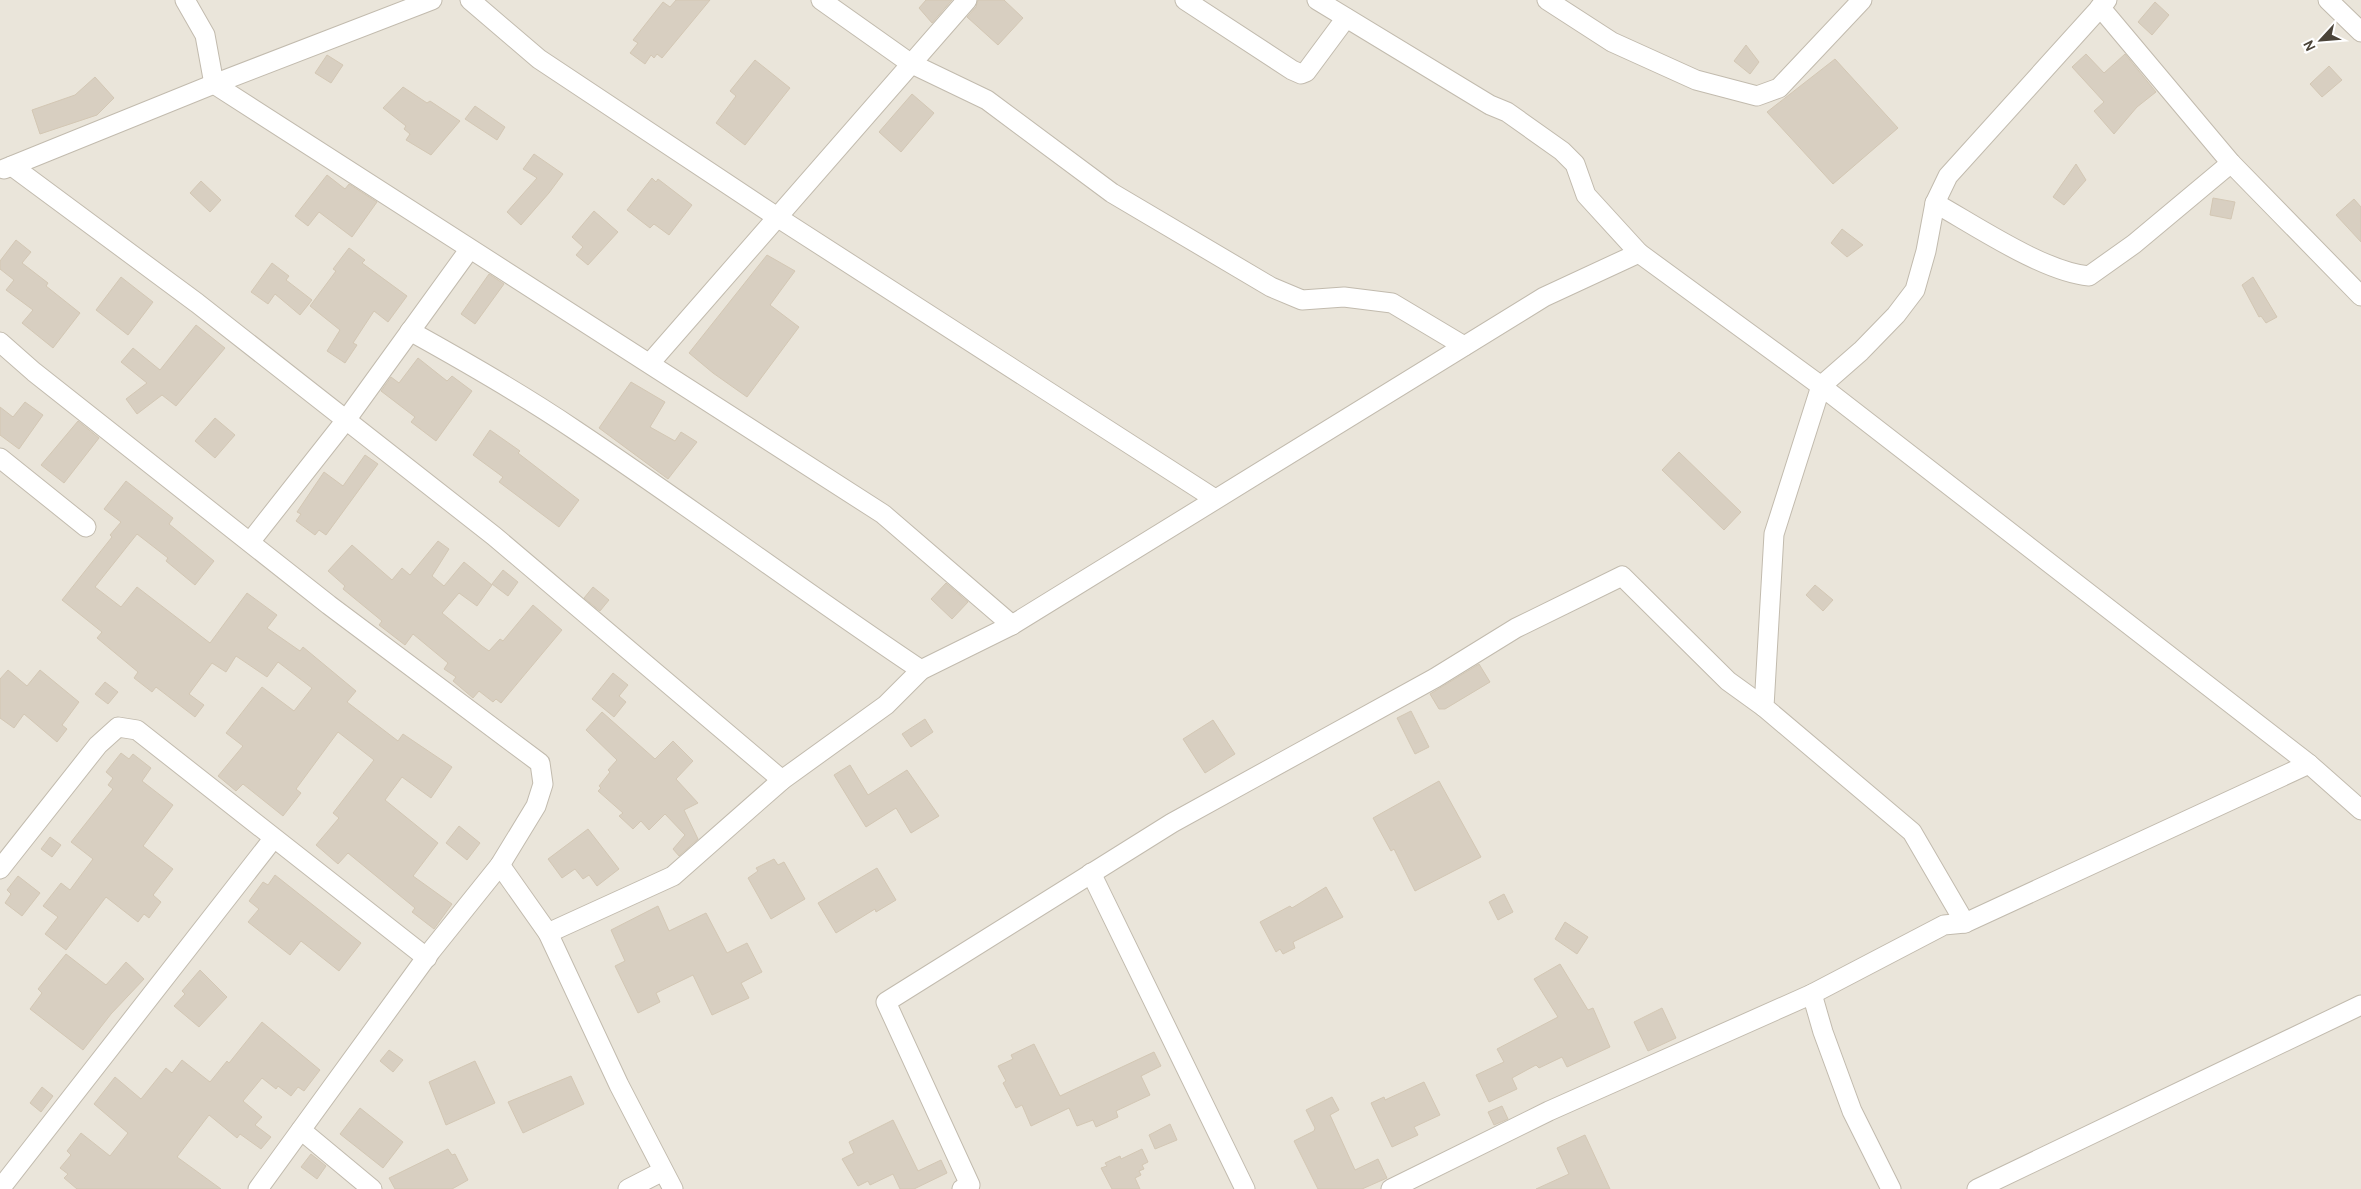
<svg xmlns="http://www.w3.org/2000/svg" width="2361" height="1189" font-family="Cabin,sans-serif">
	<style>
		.residential { fill: #eae5da }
		.building { fill: #d8cfc1; stroke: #d3c7b4 }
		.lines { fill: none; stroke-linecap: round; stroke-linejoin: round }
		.minor-casing { stroke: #c2bbae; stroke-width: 21 }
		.minor { stroke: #fff; stroke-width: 19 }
	</style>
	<rect width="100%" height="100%" fill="#f6f3ec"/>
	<rect class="residential" x="0" y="0" width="2361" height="1189"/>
	<g class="building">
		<polygon points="676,0 710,0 662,58 657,54 654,58 651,55 645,64 630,53 638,43 633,40 663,2 670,7"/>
		<polygon points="926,0 952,0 932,23 919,8"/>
		<polygon points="978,0 1004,0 1023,18 998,45 967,17 976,7"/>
		<polygon points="2155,2 2169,15 2152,35 2138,22"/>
		<polygon points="1746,45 1759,62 1750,74 1734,61"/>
		<polygon points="2086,54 2104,73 2125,54 2156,92 2137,107 2114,134 2094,111 2104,102 2072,67"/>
		<polygon points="327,55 343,65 331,83 315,73"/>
		<polygon points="1835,59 1898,128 1833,184 1767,112"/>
		<polygon points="755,60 790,88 745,145 716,123 736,96 730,91"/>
		<polygon points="2329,66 2342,80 2322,97 2310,84"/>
		<polygon points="95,77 114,98 97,115 40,134 32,110 75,95"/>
		<polygon points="403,87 427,103 430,101 460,121 431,155 406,140 410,134 404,129 406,126 383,108"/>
		<polygon points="912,94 934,113 901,152 879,132"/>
		<polygon points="475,106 505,127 497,140 465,119"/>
		<polygon points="534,154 563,174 549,193 521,225 507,212 537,178 523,169"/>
		<polygon points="2076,164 2086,180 2064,205 2053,197"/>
		<polygon points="327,175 345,189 349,184 377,202 352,237 319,212 308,226 295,216"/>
		<polygon points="652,178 656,182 658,179 692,205 669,235 654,224 650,228 627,210"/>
		<polygon points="201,181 221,200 210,212 190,193"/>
		<polygon points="2213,198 2235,202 2231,219 2210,215"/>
		<polygon points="2354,199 2361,207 2361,242 2336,215"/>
		<polygon points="594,211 618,232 588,265 576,255 583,247 572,237"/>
		<polygon points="1842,229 1863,245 1847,257 1831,243"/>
		<polygon points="16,240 31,252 22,263 48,283 46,286 80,313 53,348 22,323 33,310 6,290 14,280 0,269 0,261"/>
		<polygon points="349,248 365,260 362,263 407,296 388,322 374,311 353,343 357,345 345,363 327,351 340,330 310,306 336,271 333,269"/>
		<polygon points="767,255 795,271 770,305 799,327 747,397 713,373 689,353"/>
		<polygon points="272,263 289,276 286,280 312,300 300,315 275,294 268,304 251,292"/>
		<polygon points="489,274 504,284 475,324 461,314"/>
		<polygon points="121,277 153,302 128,335 96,310"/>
		<polygon points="2253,277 2277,317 2266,323 2261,316 2259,317 2242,285"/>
		<polygon points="196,325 225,348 176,406 162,395 137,414 126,399 147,383 121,362 133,348 160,370"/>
		<polygon points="418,358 447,381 452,376 472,391 436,441 411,422 415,417 381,391 391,377 399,383"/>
		<polygon points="631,382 665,402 650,427 675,441 681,432 697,442 668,479 599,428"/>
		<polygon points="25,402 43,415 19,449 0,435 0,407 13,417"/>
		<polygon points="215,418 235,435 215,458 195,441"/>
		<polygon points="78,421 99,438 64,483 41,465"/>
		<polygon points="490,430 520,451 518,453 579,500 559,527 499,482 503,477 473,455"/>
		<polygon points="1679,452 1741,512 1724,530 1662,470"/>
		<polygon points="365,455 378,464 326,535 319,530 315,535 296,521 301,514 297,512 324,472 343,486"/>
		<polygon points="126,481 173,518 169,524 214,561 195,585 166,561 168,558 137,534 95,587 121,607 137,587 210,643 247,593 277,615 267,628 300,651 303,647 356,691 347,702 398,741 403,734 452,767 431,798 402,777 385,800 438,843 413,876 452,904 434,929 412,912 415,908 348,853 338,864 316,845 339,818 333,813 374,760 338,732 296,789 301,793 283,816 243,784 236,791 218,776 243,746 226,733 262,687 294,711 312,688 278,662 267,677 236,656 226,672 212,663 189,694 204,705 195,717 156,687 152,692 134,678 138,672 97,638 102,632 62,600 112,537 110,535 121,522 104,509"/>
		<polygon points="438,541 449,549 432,576 444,586 464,562 492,585 477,606 459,593 442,613 482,646 489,651 500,639 503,641 533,605 562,630 501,703 496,699 493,702 479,691 473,698 453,681 456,677 444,669 448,663 413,634 405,645 379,625 382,621 343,589 345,586 328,571 352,545 392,580 402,568 410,575"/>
		<polygon points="503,570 518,582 508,596 492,584"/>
		<polygon points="946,583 968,602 952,619 931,599"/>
		<polygon points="1815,585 1833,600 1823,611 1806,595"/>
		<polygon points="593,587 609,600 600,611 584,598"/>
		<polygon points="1479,664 1490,682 1445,709 1439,709 1430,694"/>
		<polygon points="8,670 27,686 40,670 79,702 62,725 67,729 57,742 24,714 14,728 0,718 0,679"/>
		<polygon points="613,673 628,685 619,696 626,702 614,717 592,699"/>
		<polygon points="105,682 118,692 108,704 95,694"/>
		<polygon points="1411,711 1429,747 1415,754 1397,718"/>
		<polygon points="602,712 655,759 673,741 693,761 676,779 698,803 684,810 698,839 679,856 673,849 685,835 665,814 649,830 641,821 633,829 619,816 623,813 598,791 601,788 599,786 610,772 608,770 617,760 586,730"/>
		<polygon points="925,719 933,732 911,747 902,734"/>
		<polygon points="1213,720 1235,754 1205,773 1183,739"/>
		<polygon points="121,753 129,759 133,754 151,768 142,781 173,805 143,846 173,869 153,895 161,902 149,918 144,914 138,922 106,897 66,950 45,934 58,917 43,906 61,883 70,890 93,859 71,842 113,789 108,785 113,778 106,772"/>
		<polygon points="850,765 868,795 907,770 939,816 911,833 896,808 866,827 834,775"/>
		<polygon points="1439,781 1481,857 1415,891 1394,849 1391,851 1373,818"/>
		<polygon points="459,826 480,843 467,860 446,843"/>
		<polygon points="588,829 619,869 597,886 589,875 583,879 575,869 562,878 548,859"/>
		<polygon points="50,837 61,845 52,857 41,849"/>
		<polygon points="774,859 778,865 784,862 805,899 771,919 748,878 758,871 756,868"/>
		<polygon points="877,868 896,900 876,912 875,909 836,933 818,903"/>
		<polygon points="275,875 361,943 339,971 301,941 290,955 248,922 259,909 249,901 263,882 268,885"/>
		<polygon points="18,876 40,893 22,916 5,903 11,894 7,890"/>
		<polygon points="1326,887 1343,917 1293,942 1295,948 1283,954 1280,949 1276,952 1260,922 1290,906 1292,908"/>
		<polygon points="1504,894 1513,912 1498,920 1489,902"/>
		<polygon points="658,906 669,931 706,913 727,953 747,943 762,972 741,983 749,998 712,1015 693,975 656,993 660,1002 638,1013 615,966 625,961 611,930"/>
		<polygon points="1565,922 1588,937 1577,954 1555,939"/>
		<polygon points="66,954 106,985 126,962 144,979 111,1014 83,1050 30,1009 42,993 38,989"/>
		<polygon points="1560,964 1588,1010 1593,1008 1610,1047 1567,1067 1562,1057 1539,1068 1536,1065 1512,1078 1517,1089 1489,1102 1476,1075 1504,1062 1497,1049 1558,1017 1534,979"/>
		<polygon points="200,970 227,997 199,1027 174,1006 185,994 182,991"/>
		<polygon points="1662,1008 1676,1038 1648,1051 1634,1022"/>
		<polygon points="262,1022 320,1070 304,1091 298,1087 291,1096 278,1086 276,1089 262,1078 243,1101 262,1117 255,1125 271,1137 261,1149 240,1134 237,1138 209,1115 177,1157 221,1189 77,1189 64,1178 68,1174 60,1168 71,1155 67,1151 81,1133 110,1156 128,1133 94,1104 115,1077 141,1099 166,1068 172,1073 182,1060 210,1082 227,1061 229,1063"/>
		<polygon points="1034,1044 1060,1096 1154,1052 1161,1066 1141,1076 1150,1095 1116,1111 1118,1117 1096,1127 1093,1120 1077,1126 1069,1108 1031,1126 1022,1105 1016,1108 1003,1083 1006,1081 998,1066 1013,1059 1011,1055"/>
		<polygon points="389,1050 403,1060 393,1072 380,1061"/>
		<polygon points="475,1061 495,1103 446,1125 429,1082"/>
		<polygon points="571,1076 584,1104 523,1133 508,1102"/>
		<polygon points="1424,1082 1440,1115 1414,1127 1418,1135 1392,1147 1371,1103 1384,1097 1385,1100"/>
		<polygon points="42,1087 53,1096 41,1112 30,1103"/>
		<polygon points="1332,1097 1339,1110 1330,1115 1355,1170 1378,1159 1387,1178 1362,1189 1318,1189 1294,1141 1314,1131 1315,1128 1306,1110"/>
		<polygon points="1502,1106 1508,1119 1494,1125 1488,1112"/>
		<polygon points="360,1108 403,1142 383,1168 340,1134"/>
		<polygon points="893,1120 918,1171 941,1160 947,1173 914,1189 900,1189 893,1174 870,1185 868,1181 858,1186 842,1159 854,1153 849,1142"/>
		<polygon points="1170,1124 1177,1140 1155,1149 1149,1135"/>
		<polygon points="1585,1135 1610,1189 1536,1189 1569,1174 1557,1148"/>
		<polygon points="448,1149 452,1155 455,1154 468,1180 452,1189 395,1189 389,1178"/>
		<polygon points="1142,1149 1148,1162 1142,1165 1144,1169 1139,1171 1141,1175 1135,1178 1140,1189 1112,1189 1101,1168 1107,1166 1105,1163 1120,1156 1121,1159"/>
		<polygon points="311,1154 326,1166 317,1179 301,1167"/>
	</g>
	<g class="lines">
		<defs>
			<g id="minor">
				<polyline points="185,0 205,35 214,84 883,514 1012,625"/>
				<polyline points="470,0 539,59 777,217 1215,499"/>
				<polyline points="821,0 910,63 987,100 1112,193 1271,287 1302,300 1344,297 1392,303 1464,346"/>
				<polyline points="1185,0 1292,70 1301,74 1306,72 1346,18"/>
				<polyline points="1317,0 1490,105 1507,112 1562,151 1575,164 1586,195 1639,253"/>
				<polyline points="1547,0 1612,42 1696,80 1757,96 1779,88 1862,0"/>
				<polyline points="2328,0 2361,32"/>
				<polyline points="2100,7 2231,163 2361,296"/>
				<polyline points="12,166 197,303 494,536 782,780"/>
				<polyline points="4,169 214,84 432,0"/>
				<path d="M1935,203C1976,226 2044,272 2089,276L2134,244L2231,163"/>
				<path d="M410,331C466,362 522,394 575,430C692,508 804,592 921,670"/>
				<polyline points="0,342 34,372 329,605 540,763 543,784 536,806 500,865 431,951 258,1189"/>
				<polyline points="650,363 967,0"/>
				<polyline points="0,458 86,527"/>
				<polyline points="250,542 346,420 469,250"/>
				<polyline points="500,865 548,933 619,1085 673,1189"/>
				<polyline points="0,869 98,745 118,727 137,730 427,958"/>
				<polyline points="1091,873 1245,1189"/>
				<polyline points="1965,923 1912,832 1764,707 1774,534 1821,386 2309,764 2361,810"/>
				<polyline points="548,933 673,876 782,780 886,705 921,670 1012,625 1544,297 1639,253 1821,386 1861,351 1896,315 1915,290 1926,251 1935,203 1948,176 2107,0"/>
				<polyline points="1812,994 1823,1032 1852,1111 1891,1189"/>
				<polyline points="301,1130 372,1189"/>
				<polyline points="0,1189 273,839"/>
				<polyline points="628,1189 663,1171"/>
				<polyline points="962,1189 970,1185 886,1002 1172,823 1435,678 1516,628 1622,576 1728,681 1764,707"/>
				<polyline points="1391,1189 1549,1111 1812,994 1944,925 1965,923 2309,764"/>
				<polyline points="1977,1189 2361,1005"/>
			</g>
		</defs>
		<use href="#minor" class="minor-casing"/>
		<use href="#minor" class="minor"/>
	</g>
	<g transform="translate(2321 40) rotate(244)" stroke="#ffffff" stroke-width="4" paint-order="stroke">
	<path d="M0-4L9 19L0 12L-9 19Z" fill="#4b4439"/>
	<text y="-8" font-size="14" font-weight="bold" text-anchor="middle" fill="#4b4439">N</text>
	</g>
</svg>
